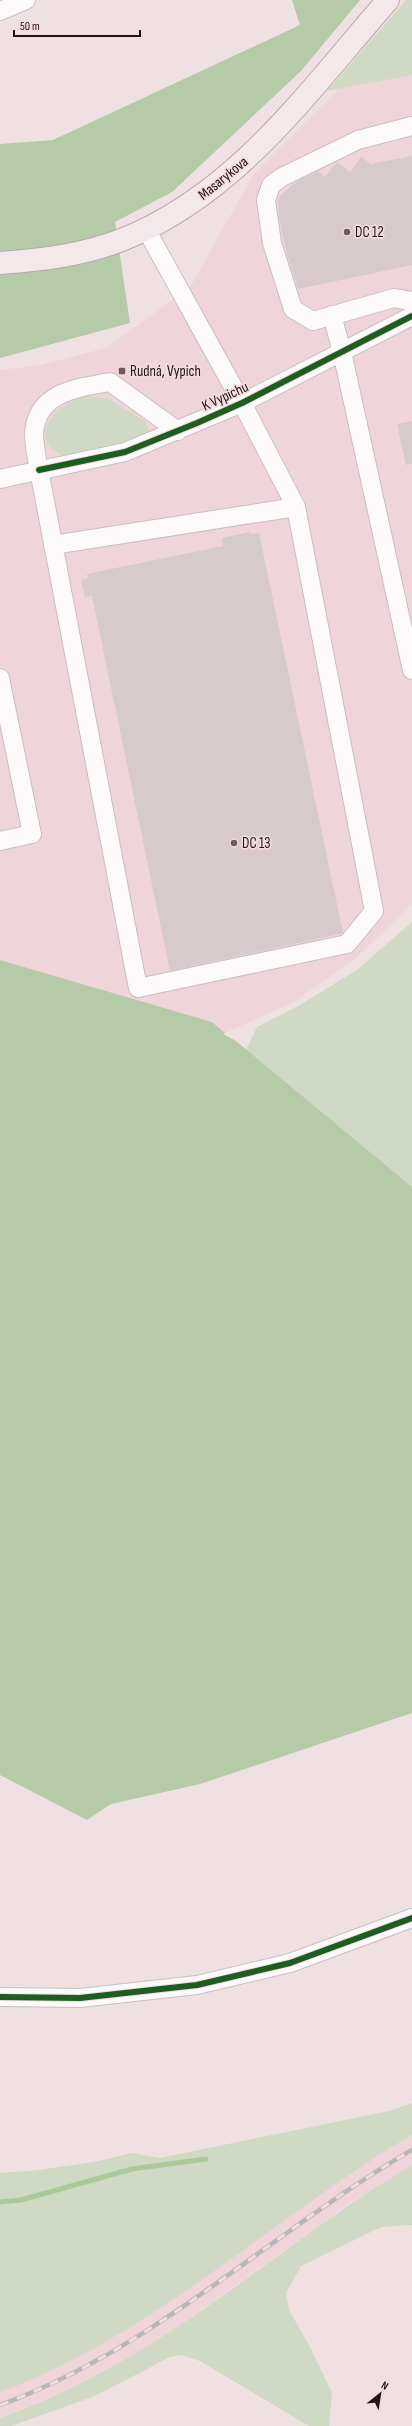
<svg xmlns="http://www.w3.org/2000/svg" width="412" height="2426" font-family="'Sofia Sans Condensed',sans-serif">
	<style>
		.built { fill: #efd5d9 }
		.green { fill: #cfd9c3 }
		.forest { fill: #b5caa6 }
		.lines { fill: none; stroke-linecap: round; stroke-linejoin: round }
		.stream { stroke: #abca9a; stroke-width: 5 }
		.building { fill: #d6cacc }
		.minor-casing { stroke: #cabec0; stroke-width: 20 }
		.major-casing { stroke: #bca6aa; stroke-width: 24 }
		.minor { stroke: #fdfafb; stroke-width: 18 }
		.major { stroke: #f3e9eb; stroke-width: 22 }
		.rail-casing { stroke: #b9b6b6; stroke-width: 4.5 }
		.rail { stroke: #f5dade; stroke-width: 3; stroke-dasharray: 9; stroke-linecap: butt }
		.cycleway-casing { stroke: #f5dade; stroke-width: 8 }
		.cycleway { stroke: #1b5e20; stroke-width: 6 }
		.poi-dot { fill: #675c5e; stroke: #f5dade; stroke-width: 1.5 }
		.labels { text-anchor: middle; stroke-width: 3.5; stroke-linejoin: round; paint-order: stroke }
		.street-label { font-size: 15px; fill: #1e1517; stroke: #f5dade }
		.poi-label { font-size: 15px; fill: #1e1517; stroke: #f5dade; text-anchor: start }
	</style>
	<rect width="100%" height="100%" fill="#efe0e2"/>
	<g class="built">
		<polygon points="412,16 412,904 355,959 294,1002 225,1033 212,1022 0,960 0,370 41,365 106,348 190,287 255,172"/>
		<polygon points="412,2135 412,2165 353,2201 174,2330 126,2360 73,2388 0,2418 0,2392 62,2365 113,2338 160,2309 339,2180"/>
	</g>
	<g class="green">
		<polygon points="406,0 412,0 412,75 327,91"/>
		<path d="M84,396L106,398L145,421L149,430L145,440L67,458C24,439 53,406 84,396Z"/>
		<polygon points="412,922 412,1187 246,1050 257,1027 295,1008 357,970"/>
		<path d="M412,2103V2135C272,2217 154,2336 0,2392V2173L31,2171L94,2162L132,2153L160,2158L389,2111Z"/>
		<path d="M412,2165V2225L381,2227L301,2266L286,2293L289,2310L310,2347L332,2393L329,2426H309L200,2361L182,2355L170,2357L95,2396L11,2426H0V2418C61,2396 118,2366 173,2330C254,2277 328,2214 412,2165Z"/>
	</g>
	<g class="forest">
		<polygon points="292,0 360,0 301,71 172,192 115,222 130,323 0,358 0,144 53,140 300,25"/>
		<polygon points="0,960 212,1022 225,1033 223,1034 236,1041 412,1187 412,1713 200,1784 111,1804 87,1820 0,1775"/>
	</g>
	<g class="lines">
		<polyline class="stream" points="0,2202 21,2200 132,2169 206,2159"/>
	</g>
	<g class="building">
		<polygon points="412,156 412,265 298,289 287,254 279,218 278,198 294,183 318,171 325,177 337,162 350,172 361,157 371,164"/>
		<polygon points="412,421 412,464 406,465 397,424"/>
		<polygon points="250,532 250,534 259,533 343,933 170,971 92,596 85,597 81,580 88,578 87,574 223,546 222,538"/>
	</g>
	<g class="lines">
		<defs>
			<g id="minor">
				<polyline points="0,11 26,0"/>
				<polyline points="412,126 358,140 282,177 271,185 266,200 272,243 293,309 313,321 394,298 412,301"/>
				<path d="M146,229L242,403L296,507L374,911L347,944L138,988L39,470C37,459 34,445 34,434C36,392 77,388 110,382L178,431"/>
				<polyline points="332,315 342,352 412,670"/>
				<polyline points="0,479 125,452 242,403 412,316"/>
				<polyline points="53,545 296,507"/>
				<polyline points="0,678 32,834 0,841"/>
				<polyline points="0,1997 80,1998 197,1985 290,1963 412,1918"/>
			</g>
			<path id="major" d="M0,263C42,260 84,255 124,239C238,193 310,89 388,0"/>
		</defs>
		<use href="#minor" class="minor-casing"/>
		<use href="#major" class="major-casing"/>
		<use href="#minor" class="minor"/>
		<use href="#major" class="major"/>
		<defs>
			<path id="rail" d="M0,2405C155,2349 272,2231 412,2150"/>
		</defs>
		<use href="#rail" class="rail-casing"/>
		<use href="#rail" class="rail"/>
		<defs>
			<g id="cycleway">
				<polyline points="39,470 125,452 197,423 242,403 412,316"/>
				<polyline points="0,1997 80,1998 197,1985 290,1963 412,1918"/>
			</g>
		</defs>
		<use href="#cycleway" class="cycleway-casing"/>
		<use href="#cycleway" class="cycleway"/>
	</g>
	<g class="poi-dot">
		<circle cx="347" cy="232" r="4"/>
		<rect x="118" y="367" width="8" height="8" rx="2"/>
		<circle cx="234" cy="843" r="4"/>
	</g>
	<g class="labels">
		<g class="street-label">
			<text transform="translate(223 178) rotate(-39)" y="5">Masarykova</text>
			<text transform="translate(225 396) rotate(-25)" y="5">K Vypichu</text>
		</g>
		<g class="poi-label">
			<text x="355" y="237">DC 12</text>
			<text x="130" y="376">Rudná, Vypich</text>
			<text x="242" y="848">DC 13</text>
		</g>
	</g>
	<g transform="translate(380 2394) rotate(30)" stroke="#f5dade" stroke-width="3" paint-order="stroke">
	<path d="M0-3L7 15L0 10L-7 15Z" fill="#1e1517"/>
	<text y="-6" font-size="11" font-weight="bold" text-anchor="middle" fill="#1e1517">N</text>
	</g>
	<path d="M14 30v6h126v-6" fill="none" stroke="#1e1517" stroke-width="2"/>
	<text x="20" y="30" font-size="12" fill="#1e1517" stroke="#f5dade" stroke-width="3" paint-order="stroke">50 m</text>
</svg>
